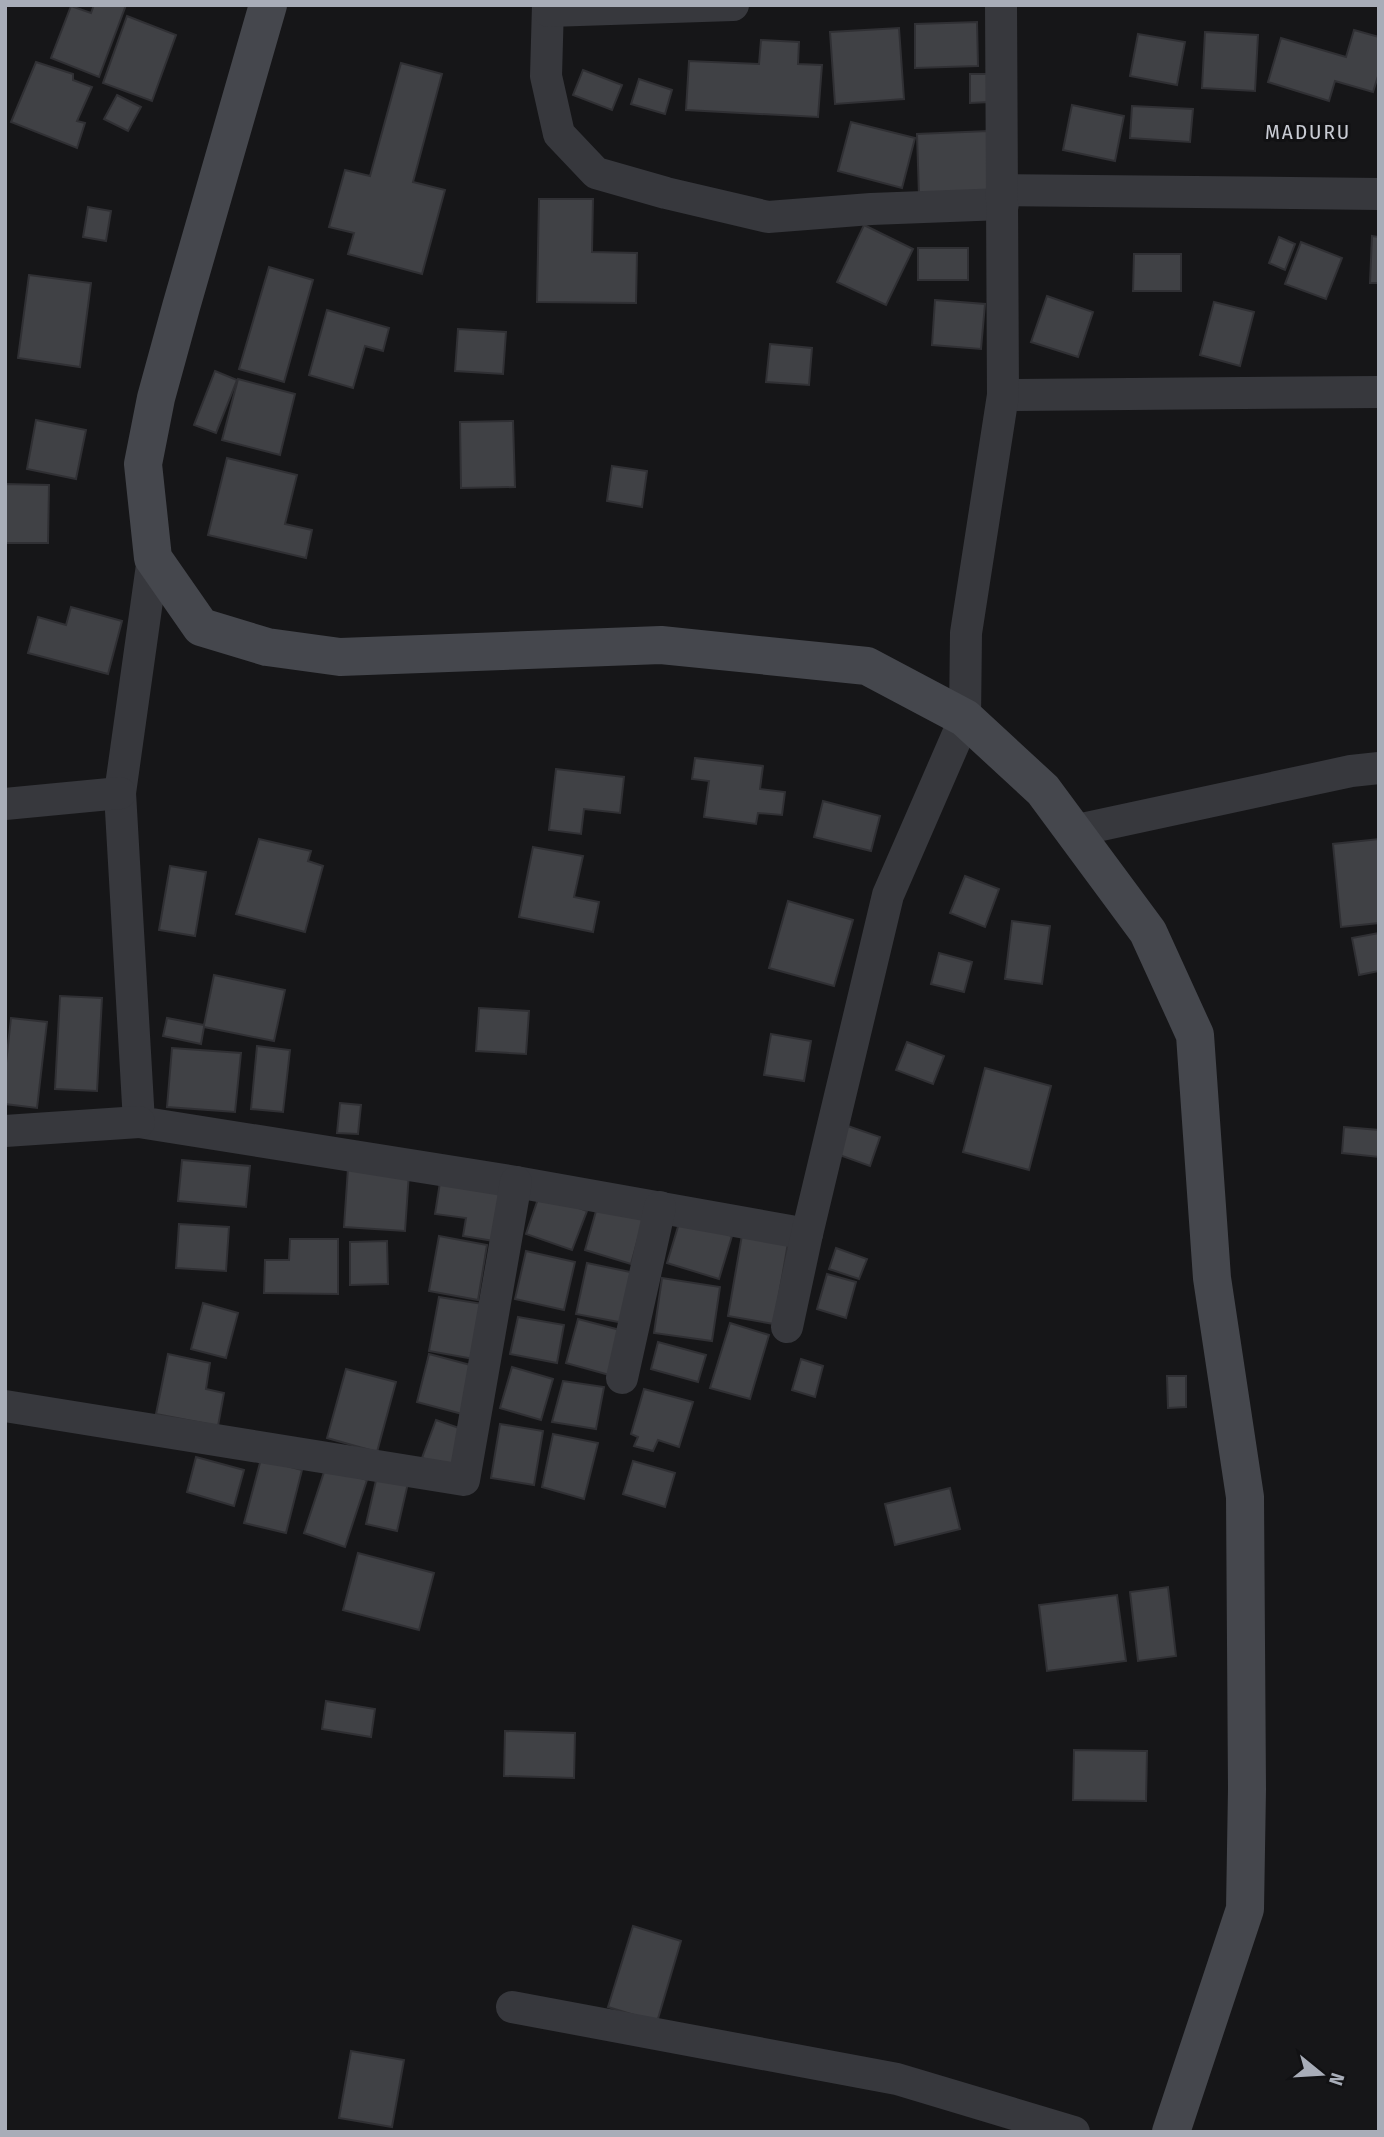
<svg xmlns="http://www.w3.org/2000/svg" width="1384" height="2137" font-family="'Fira Sans Condensed',sans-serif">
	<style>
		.building { fill: #404145; stroke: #303034; stroke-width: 2 }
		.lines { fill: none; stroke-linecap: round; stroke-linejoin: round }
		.minor { stroke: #37383d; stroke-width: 32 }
		.secondary { stroke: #45474d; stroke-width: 38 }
		.labels { text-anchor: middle; stroke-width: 6; stroke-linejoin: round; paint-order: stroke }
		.quarter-label { font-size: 21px; letter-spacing: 2px; fill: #c9ccd4; stroke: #111113 }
	</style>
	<rect width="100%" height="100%" fill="#161618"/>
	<g class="building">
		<polygon points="94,5 126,5 99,77 51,58 71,6 91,13"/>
		<polygon points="127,16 176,35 152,101 103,83"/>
		<polygon points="977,22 978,66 915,68 915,24"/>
		<polygon points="899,28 904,99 835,104 830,32"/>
		<polygon points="1354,30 1379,37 1379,73 1373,92 1335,81 1329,101 1268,82 1281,38 1346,57"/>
		<polygon points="1205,32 1258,35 1255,91 1202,88"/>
		<polygon points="1138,34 1185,42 1177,85 1130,76"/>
		<polygon points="761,40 799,42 798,64 822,65 818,117 686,110 689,61 759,64"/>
		<polygon points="36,62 73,74 73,80 92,87 77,121 85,123 77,148 11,122"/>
		<polygon points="401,63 442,74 413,182 445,190 422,274 348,254 354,233 329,227 345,170 370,176"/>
		<polygon points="583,70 622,85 612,110 573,95"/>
		<polygon points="970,74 989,74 990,102 970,103"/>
		<polygon points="639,79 672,90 665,114 631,104"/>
		<polygon points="117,95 141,107 128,131 104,119"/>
		<polygon points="1072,105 1124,116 1115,161 1063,150"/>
		<polygon points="1132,106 1193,109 1190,142 1130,138"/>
		<polygon points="851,122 915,138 902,188 838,171"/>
		<polygon points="988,131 991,192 919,196 917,134"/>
		<polygon points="539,199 593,199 592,252 637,253 636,303 537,302"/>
		<polygon points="88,207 111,211 106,241 83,237"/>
		<polygon points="864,225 913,249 886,305 837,282"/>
		<polygon points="1372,236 1379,237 1379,283 1370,283"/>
		<polygon points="1279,237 1295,244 1285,270 1269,263"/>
		<polygon points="1301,242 1342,258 1326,299 1285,284"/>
		<rect x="918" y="248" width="50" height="32"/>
		<polygon points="1134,254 1181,254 1181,291 1133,291"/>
		<polygon points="269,267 313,280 284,382 239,369"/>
		<polygon points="29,275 91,283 80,367 18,358"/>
		<polygon points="1047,296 1093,312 1078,357 1031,342"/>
		<polygon points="935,300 985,304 981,349 932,345"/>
		<polygon points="1214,302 1254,312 1240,366 1200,355"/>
		<polygon points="327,310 389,328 383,351 365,346 353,388 309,375"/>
		<polygon points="458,329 506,332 503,374 455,371"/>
		<polygon points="770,344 812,348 809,385 766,382"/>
		<polygon points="215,371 237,380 216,433 194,425"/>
		<polygon points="238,379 295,394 280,455 222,440"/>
		<polygon points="36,420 86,430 76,479 27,469"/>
		<polygon points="513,421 515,487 461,488 460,422"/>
		<polygon points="227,458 297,475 285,524 312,530 306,558 208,535"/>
		<polygon points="612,466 647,471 642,507 607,501"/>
		<polygon points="5,484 49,485 48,543 5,543"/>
		<polygon points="71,607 122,621 108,674 28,653 38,617 66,625"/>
		<polygon points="695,758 763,766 760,789 785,792 782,815 758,813 756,824 704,817 709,781 692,779"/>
		<polygon points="556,769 624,777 620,813 584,809 581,834 549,830"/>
		<polygon points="823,801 880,816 871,851 814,837"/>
		<polygon points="259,839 311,851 308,861 323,866 305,932 236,914"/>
		<polygon points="1379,839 1379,923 1341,927 1333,844"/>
		<polygon points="533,847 583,856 574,897 599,902 593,932 519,917"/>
		<polygon points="170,866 206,872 195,936 159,930"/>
		<polygon points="965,876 999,889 985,927 950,913"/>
		<polygon points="788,901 853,920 834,986 769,968"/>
		<polygon points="1012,921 1050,926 1042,984 1005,979"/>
		<polygon points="1379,933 1379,971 1359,975 1352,938"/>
		<polygon points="939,953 972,962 964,992 931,984"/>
		<polygon points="214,975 285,990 274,1041 204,1027 201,1044 163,1036 167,1018 204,1025"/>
		<polygon points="60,996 102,998 97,1091 55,1089"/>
		<polygon points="479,1008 529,1011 526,1054 476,1051"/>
		<polygon points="11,1018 47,1022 37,1108 5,1104 5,1072"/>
		<polygon points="771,1034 811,1041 804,1081 764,1075"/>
		<polygon points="907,1042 944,1056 933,1084 896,1070"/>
		<polygon points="257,1046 290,1050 283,1112 251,1109"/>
		<polygon points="172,1048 241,1053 235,1112 167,1107"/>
		<polygon points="985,1068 1051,1086 1029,1170 963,1152"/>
		<polygon points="340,1103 361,1105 358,1134 337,1133"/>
		<polygon points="842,1124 880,1137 870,1166 831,1152"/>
		<polygon points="1344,1127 1379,1130 1379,1157 1342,1153"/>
		<polygon points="182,1160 250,1166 246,1207 178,1201"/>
		<polygon points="348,1168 409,1173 405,1231 344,1227"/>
		<polygon points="441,1176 509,1186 500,1242 463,1236 466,1218 435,1214"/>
		<polygon points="540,1193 587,1211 572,1250 526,1234"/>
		<polygon points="598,1204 644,1217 631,1264 585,1250"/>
		<polygon points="680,1220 732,1236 719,1279 667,1263"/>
		<polygon points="179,1224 229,1227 226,1271 176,1268"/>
		<polygon points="742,1235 788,1243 774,1324 728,1316"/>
		<polygon points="439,1236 487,1245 478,1300 429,1291"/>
		<polygon points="290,1239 338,1239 338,1294 264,1293 265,1260 289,1260"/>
		<polygon points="387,1241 388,1284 350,1285 350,1242"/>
		<polygon points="836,1248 867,1259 859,1279 829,1269"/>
		<polygon points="526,1251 575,1262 564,1310 515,1299"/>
		<polygon points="587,1263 635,1273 624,1323 576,1314"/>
		<polygon points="827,1274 856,1282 846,1318 817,1309"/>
		<polygon points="662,1278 720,1287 712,1341 654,1333"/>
		<polygon points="439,1297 483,1304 474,1359 429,1351"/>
		<polygon points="203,1303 238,1313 226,1358 191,1349"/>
		<polygon points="518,1317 564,1325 557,1363 510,1354"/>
		<polygon points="578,1319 624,1331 613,1376 566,1363"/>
		<polygon points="730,1323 769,1335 750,1399 710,1388"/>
		<polygon points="658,1342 706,1355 698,1382 651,1369"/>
		<polygon points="168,1354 210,1363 206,1389 224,1393 218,1426 156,1414"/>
		<polygon points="429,1354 478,1367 466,1415 417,1402"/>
		<polygon points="801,1359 823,1366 815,1397 792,1390"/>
		<polygon points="512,1367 553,1379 541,1420 500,1408"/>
		<polygon points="346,1369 396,1382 377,1452 327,1438"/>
		<polygon points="1167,1376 1186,1376 1186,1407 1168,1408"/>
		<polygon points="563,1381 604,1387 596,1429 552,1422"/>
		<polygon points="644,1389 693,1402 679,1447 658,1440 653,1451 634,1446 638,1437 631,1434"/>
		<polygon points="436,1420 465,1430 451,1468 422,1458"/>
		<polygon points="500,1424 543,1431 534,1485 491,1478"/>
		<polygon points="553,1434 598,1443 584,1499 542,1487"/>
		<polygon points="196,1457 244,1470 234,1506 187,1492"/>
		<polygon points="261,1459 302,1470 286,1533 244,1523"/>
		<polygon points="633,1461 675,1473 665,1507 623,1494"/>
		<polygon points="326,1466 367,1480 345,1547 304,1533"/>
		<polygon points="377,1476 408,1483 397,1531 366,1524"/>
		<polygon points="950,1488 960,1529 895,1545 885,1504"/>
		<polygon points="358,1553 434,1573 419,1630 343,1610"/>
		<polygon points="1168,1587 1176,1656 1138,1661 1130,1592"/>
		<polygon points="1117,1595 1126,1661 1047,1671 1039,1605"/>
		<polygon points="326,1701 375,1709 371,1737 322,1729"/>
		<polygon points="505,1731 575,1733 574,1778 504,1776"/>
		<polygon points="1074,1750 1147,1751 1146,1801 1073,1800"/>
		<polygon points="633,1926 681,1941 657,2022 608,2007"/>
		<polygon points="351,2051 404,2060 392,2127 339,2118"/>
	</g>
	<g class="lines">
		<g class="minor">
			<polyline points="548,5 546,76 559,134 596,173 666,193 768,217 871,209 1003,204"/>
			<polyline points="549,11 733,5"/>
			<polyline points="1003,190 1379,194"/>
			<polyline points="1003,395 1379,392"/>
			<polyline points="153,558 120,793 139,1122 516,1182 807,1234"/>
			<polyline points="5,804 120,793"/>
			<polyline points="1073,831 1351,771 1379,768"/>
			<polyline points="5,1131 139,1122"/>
			<polyline points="787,1327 807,1234 888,895 965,718 966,633 1003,395 1001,5"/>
			<polyline points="622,1378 660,1207"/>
			<polyline points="5,1406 464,1480 516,1182"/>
			<polyline points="512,2007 897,2079 1074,2132"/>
		</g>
		<polyline class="secondary" points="268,5 181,307 156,398 143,464 153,558 201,627 267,647 340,657 661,645 867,666 965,718 1043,790 1148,932 1195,1035 1212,1278 1245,1497 1247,1789 1245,1909 1171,2132"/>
	</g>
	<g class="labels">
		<g class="quarter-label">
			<text x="1308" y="139">MADURU</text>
		</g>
	</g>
	<rect width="1384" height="2137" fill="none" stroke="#a8adb8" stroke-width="14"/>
	<g transform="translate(1321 2074) rotate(108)" stroke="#111113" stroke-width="5" paint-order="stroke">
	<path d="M0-5L12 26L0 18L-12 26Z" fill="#a8adb8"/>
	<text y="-10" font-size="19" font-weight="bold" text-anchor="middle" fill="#a8adb8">N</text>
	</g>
</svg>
